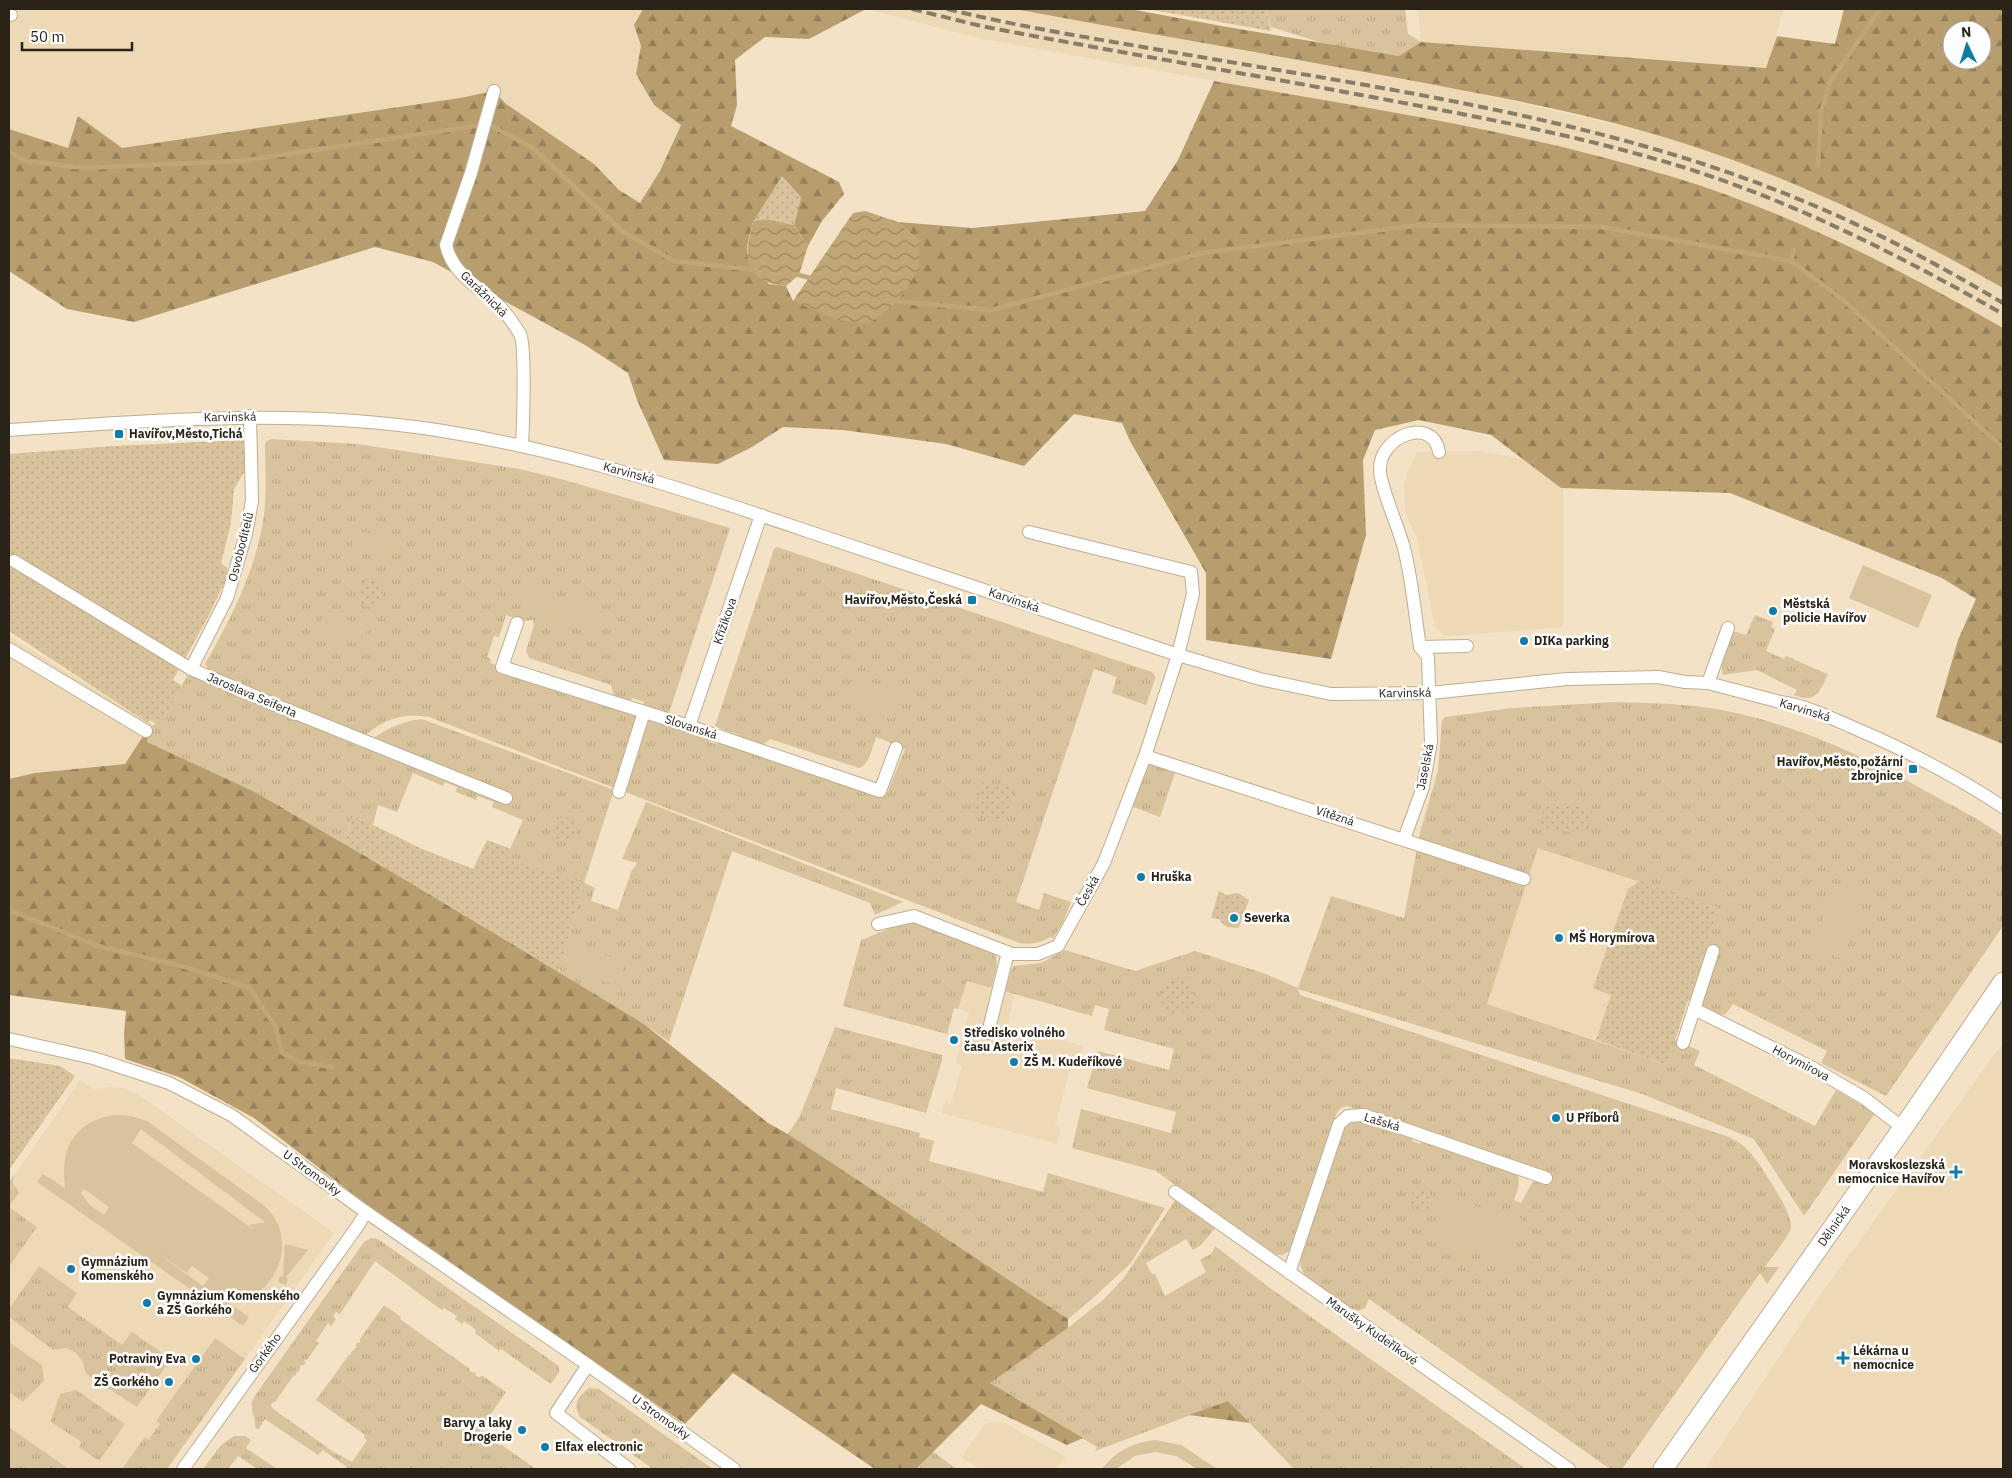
<svg xmlns="http://www.w3.org/2000/svg" width="2012" height="1478" font-family="'IBM Plex Sans',sans-serif">
	<style>
		.built { fill: #edd9b5 }
		.grass { fill: url(#grass-tufts) }
		.forest { fill: url(#forest-firs); fill-rule: evenodd }
		.park { fill: url(#park-dots) }
		.pitch { fill: #d9c39c; fill-rule: evenodd }
		.water { fill: url(#water-waves) }
		.lines { fill: none; stroke-linecap: round; stroke-linejoin: round }
		.stream { stroke: #c1a777; stroke-width: 4.5 }
		.street-casing { stroke: #bdae92; stroke-width: 14 }
		.secondary-casing { stroke: #bdae92; stroke-width: 21 }
		.street { stroke: #fff; stroke-width: 12 }
		.secondary { stroke: #fff; stroke-width: 19 }
		.rail { stroke: #887d69; stroke-width: 4; stroke-dasharray: 10 5; stroke-linecap: butt }
		.poi-dot { fill: #117ca6; stroke: #fff; stroke-width: 2 }
		.labels { text-anchor: middle; stroke-width: 5; stroke-linejoin: round; paint-order: stroke }
		.street-label { font-size: 12px; fill: #292318; stroke: #fff }
		.poi-label { font-size: 12px; font-weight: bold; fill: #292318; stroke: #fff; text-anchor: start }
	</style>
	<defs>
		<pattern id="grass-tufts" width="24" height="20" patternUnits="userSpaceOnUse" patternTransform="scale(1.25)"><rect width="24" height="20" fill="#d9c39c"/><path d="M3 7l-1-3M5 7V3M7 7l1-3M15 17l-1-3M17 17v-4M19 17l1-3" fill="none" stroke="#baa786"/></pattern>
		<pattern id="forest-firs" width="22" height="20" patternUnits="userSpaceOnUse" patternTransform="scale(1.25)"><rect width="22" height="20" fill="#b89e6f"/><path d="M5 1l3.5 6h-7zM16 11l3.5 6h-7z" fill="#96805a"/></pattern>
		<pattern id="park-dots" width="8" height="8" patternUnits="userSpaceOnUse" patternTransform="scale(1.25)"><rect width="8" height="8" fill="#d9c39c"/><path d="M2 2h.1M6 6h.1" fill="none" stroke="#baa786" stroke-width="1.8" stroke-linecap="round"/></pattern>
		<pattern id="water-waves" width="16" height="10" patternUnits="userSpaceOnUse" patternTransform="scale(1.25)"><rect width="16" height="10" fill="#c1a777"/><path d="M0 5q4-4 8 0t8 0" fill="none" stroke="#9d8861"/></pattern>
	</defs>
	<rect width="100%" height="100%" fill="#f3e2c5"/>
	<g class="built">
		<polygon points="9,9 643,9 634,25 641,46 636,74 654,105 681,124 660,171 640,203 619,190 594,164 506,104 494,92 492,97 122,148 78,116 68,148 9,129"/>
		<polygon points="867,9 1014,9 1482,94 1641,131 1684,143 1787,180 1885,224 1976,272 2003,288 2003,328 1869,256 1774,213 1673,177 1632,165 1474,128 978,38"/>
		<polygon points="1418,9 1784,9 1766,68 1421,42"/>
		<polygon points="1478,451 1523,459 1563,488 1563,627 1453,636 1445,636 1435,627 1417,538 1408,520 1405,509 1404,486 1407,473 1417,452"/>
		<polygon points="9,636 151,724 126,764 35,773 9,779"/>
		<polygon points="1538,847 1639,881 1633,885 1594,988 1612,995 1596,1040 1487,1004"/>
		<polygon points="967,981 1015,995 1007,1025 1083,1046 1079,1063 1072,1062 1055,1126 1061,1128 1057,1144 942,1113 945,1102 951,1104 962,1066 956,1063 969,1012 958,1009"/>
		<polygon points="2003,1043 2003,1469 1705,1469 1816,1301"/>
		<polygon points="80,1080 94,1089 111,1087 123,1088 136,1093 334,1233 245,1359 214,1338 157,1421 160,1424 148,1440 145,1438 122,1469 69,1469 9,1427 9,1267 37,1227 9,1207 16,1189 14,1176"/>
		<polygon points="1003,1422 1066,1457 1056,1469 980,1469 961,1458 986,1423"/>
	</g>
	<g class="grass">
		<polygon points="1266,9 1405,9 1408,34 1421,42 1399,56 1325,44 1271,27"/>
		<path d="M271,439L358,444L519,469L561,479L730,528L669,713L643,706L644,702L632,698L630,702L614,696L611,685L529,658L526,651L534,625L533,620L524,621L506,615L499,637L494,636L487,657L491,659L490,663L711,737L709,742L717,744L719,740L886,796L905,749L876,737C872,748 870,764 859,768L770,739L761,746L739,739V735L719,728L718,731L714,729L774,549L777,547L1152,672L1155,676V679L1146,705L1112,693L1117,677L1094,669L1016,902L1039,910L1044,893L1071,902L1063,922L1053,938L1050,937C1041,943 1030,945 1019,943L429,717C401,713 384,719 362,738L210,672L205,664C232,617 257,568 264,514C267,491 265,467 265,444L267,441Z"/>
		<path d="M1755,615L1773,622L1771,627L1775,629L1766,651L1784,659L1786,656L1791,658L1792,657L1793,659L1827,674L1829,672C1820,691 1817,704 1794,695L1797,690L1757,670L1723,675L1721,663L1733,631L1746,635Z"/>
		<path d="M191,669L269,708L360,747H363C380,731 398,722 422,719L614,790L584,883L595,888L591,901L618,910L631,872L637,863L622,859L646,802L903,902L875,915L870,903L732,851L669,1042L644,1024L559,972L583,883L506,858L523,820L492,807L494,802L478,796L476,800L456,792L457,787L445,782L443,786L413,773L397,812L378,805L373,825L353,815L345,844L253,791L147,742L151,727L165,716Z"/>
		<path d="M1616,702C1658,703 1700,704 1741,714C1808,730 1872,760 1931,794C1955,807 1981,820 2003,836V926L1886,1096L1821,1063L1827,1051L1733,1004L1725,1015L1717,1014L1688,1000L1718,908L1538,848L1487,1004L1667,1065L1675,1040L1700,1051L1694,1065L1815,1126L1836,1090L1875,1113L1804,1216L1754,1139L1642,1094L1298,989L1300,995L1729,1137C1736,1141 1742,1144 1748,1150C1759,1162 1794,1214 1791,1228C1790,1235 1770,1259 1765,1267H1779L1767,1284L1760,1273L1622,1469H1610L1369,1299L1365,1308L1356,1312C1341,1302 1310,1287 1303,1272C1300,1266 1300,1259 1301,1252L1343,1129C1348,1125 1352,1122 1358,1121C1371,1118 1400,1132 1413,1136L1412,1141L1420,1144L1422,1139L1516,1172C1522,1182 1517,1191 1514,1200L1521,1203L1532,1183L1548,1174L1347,1106L1342,1107L1337,1112L1295,1243C1288,1254 1283,1257 1270,1254L1156,1171L1072,1148L1081,1109L1171,1133L1176,1112L1087,1088L1098,1051L1169,1070L1174,1049L1104,1030L1109,1009L1095,1005L1092,1016L1004,991L1013,966L1041,963L1065,950L1135,971L1195,951L1266,974L1298,988L1331,896L1404,918L1420,833L1438,771L1442,720L1445,717L1512,708Z"/>
		<polygon points="1148,759 1177,767 1160,817 1128,805"/>
		<path d="M910,920L993,951C1001,962 994,976 991,988L967,981L958,1009L954,1008L947,1034L843,1006L861,940Z"/>
		<polygon points="835,1027 942,1055 942,1060 926,1113 836,1088 831,1109 920,1133 919,1137 934,1141 929,1161 1043,1192 1048,1173 1165,1208 1131,1263 1093,1298 1068,1319 788,1134 799,1118"/>
		<polygon points="15,1173 13,1183 19,1192 9,1207 37,1227 9,1267 9,1183"/>
		<polygon points="1177,1197 1217,1226 1201,1245 1193,1250 1186,1239 1146,1263 1152,1274 1155,1274 1165,1296 1206,1272 1200,1260 1212,1253 1215,1246 1270,1288 1526,1469 1294,1469 1228,1401 1095,1451 1097,1447 990,1383 1068,1328 1104,1299 1124,1278"/>
		<path d="M371,1238L378,1239L559,1366V1372L551,1384L501,1349L499,1351L475,1333L476,1330L464,1321L462,1324L455,1319L457,1316L444,1308L442,1310L436,1306L375,1261L340,1314L336,1312L333,1316L336,1319L331,1326L328,1323L316,1341L319,1343L307,1360L306,1359L304,1361L306,1362L303,1366L301,1365L299,1372L297,1371L296,1376L294,1375L275,1402H273L271,1405L272,1408L332,1451L352,1462L367,1440L364,1438L365,1435L316,1400L349,1355H351V1352L357,1347L355,1346L358,1342L360,1343V1339L384,1305L401,1317L400,1319L470,1369L469,1371L476,1373L475,1375L478,1377L483,1376L506,1392L480,1430L496,1441V1443L500,1446L502,1445L536,1469H346L347,1467L323,1450L318,1455L265,1419L258,1430L255,1427C256,1416 248,1408 254,1397L364,1242Z"/>
		<polygon points="39,1266 77,1293 68,1307 122,1345 132,1332 171,1359 137,1407 86,1374 83,1362 75,1352 66,1348 53,1350 9,1317 9,1309"/>
		<polygon points="215,1338 245,1359 167,1469 122,1469 145,1437 148,1440 160,1424 156,1421"/>
		<polygon points="9,1342 42,1365 44,1381 23,1402 9,1392"/>
		<path d="M589,1388L599,1389L713,1469H653L580,1417C573,1404 577,1397 589,1388Z"/>
		<polygon points="76,1390 125,1424 99,1461 79,1447 82,1442 52,1423 51,1420 60,1394"/>
		<polygon points="9,1427 63,1465 69,1469 9,1469"/>
		<polygon points="234,1436 245,1436 251,1440 246,1448 277,1469 257,1469 238,1456 228,1469 203,1469 221,1445"/>
		<polygon points="932,1451 957,1469 916,1469"/>
	</g>
	<g class="forest">
		<path d="M643,9H866L809,39L765,37L735,60L737,105L731,126L839,182L844,194L822,221L808,246L794,225L801,197L753,222C743,259 744,256 769,284L786,286L793,301L919,241L898,222L972,228L1145,211L1178,160L1214,81C1367,108 1523,131 1673,177C1789,212 1898,268 2003,328V744L1936,717L1958,640L1976,599L1942,578L1730,493L1561,488L1491,435L1419,420L1375,430L1363,460L1366,535L1331,659L1206,640V573L1130,441L1122,423L1074,414L1024,466L946,444L843,430L783,427L752,447L718,464L664,460L637,400L628,373L585,345L433,262L375,247L134,322L67,309L9,271V129L68,148L78,116L122,148L460,98L494,91L506,104L594,164L619,190L640,203L660,171L681,125L654,105L636,74L641,46L634,25Z"/>
		<path d="M1014,9H1130L1227,27L1399,56L1421,42L1766,68L1777,36L1835,44L1844,9H2003V288C1902,230 1797,180 1686,144C1594,114 1498,97 1403,79C1273,55 1143,33 1014,9ZM1952,30H1982V60H1952Z"/>
		<polygon points="151,724 147,742 253,791 417,886 644,1024 768,1123 788,1134 1068,1319 1068,1328 990,1383 1083,1438 1067,1445 981,1404 916,1469 875,1469 733,1373 685,1424 379,1214 254,1118 179,1077 125,1059 124,1033 126,1011 9,995 9,779 35,773 125,764"/>
		<polygon points="1228,1401 1250,1423 1189,1415"/>
	</g>
	<g class="park">
		<polygon points="1147,9 1266,9 1271,31"/>
		<polygon points="782,176 801,197 794,225 764,219 753,222"/>
		<polygon points="243,440 246,469 234,489 231,523 221,563 227,568 228,575 207,619 173,680 182,686 161,723 155,723 150,720 148,723 9,631 9,454 114,446"/>
		<path d="M367,579H376L382,582C384,594 382,600 372,608L362,604L360,594Z"/>
		<polygon points="983,781 1015,788 1006,822 973,812"/>
		<path d="M1580,804L1592,811V821L1588,831C1574,834 1551,830 1537,825L1540,816L1548,805Z"/>
		<polygon points="353,815 420,848 473,869 487,840 511,849 507,858 583,883 559,972 345,844"/>
		<circle cx="565" cy="829" r="12"/>
		<polygon points="1639,881 1718,908 1667,1065 1596,1040 1611,995 1593,988 1628,889"/>
		<path d="M1219,891L1226,895L1238,893L1249,900L1239,927C1230,929 1224,927 1219,919L1211,918Z"/>
		<path d="M1186,975L1191,989L1198,1001L1197,1010L1174,1014L1163,1009C1156,990 1168,979 1186,975Z"/>
		<polygon points="9,1058 60,1066 75,1076 9,1170"/>
		<circle cx="1421" cy="1200" r="11"/>
	</g>
	<g class="pitch">
		<polygon points="353,531 394,536 392,556 351,551"/>
		<polygon points="1863,565 1932,595 1918,628 1849,598"/>
		<polygon points="528,588 602,610 594,634 521,611"/>
		<polygon points="324,611 368,627 361,645 318,630"/>
		<polygon points="853,676 903,693 893,719 844,702"/>
		<polygon points="1835,884 1865,894 1843,959 1813,949"/>
		<polygon points="573,944 625,962 617,986 564,968"/>
		<path d="M114,1115L131,1116L147,1121L262,1204C294,1229 286,1278 251,1297C244,1301 236,1301 229,1303L249,1317L243,1326L37,1182L43,1174L65,1188C60,1149 73,1122 114,1115ZM141,1129L265,1222L249,1225L253,1229L132,1143ZM84,1189L109,1207L104,1215L90,1205L81,1193ZM149,1247L187,1273L192,1266L209,1278L203,1286Z"/>
		<polygon points="1442,1196 1522,1219 1509,1262 1429,1240"/>
		<polygon points="285,1244 308,1250 286,1277 288,1279 286,1285 278,1282 280,1276 283,1277"/>
		<polygon points="458,1420 477,1432 461,1457 442,1445"/>
		<path d="M1155,1440L1181,1445L1217,1469H1197L1176,1456L1155,1452L1135,1456L1116,1469H1102C1116,1451 1132,1443 1155,1440Z"/>
	</g>
	<g class="water">
		<polygon points="865,211 898,222 919,241 919,269 897,302 869,324 837,320 793,301 853,213"/>
		<path d="M764,219L794,225L808,246L799,275L786,286C743,281 743,259 753,222Z"/>
	</g>
	<g class="lines">
		<g class="stream">
			<polyline points="9,152 26,161 83,168 240,161 488,124 533,148 622,231 674,261 757,270"/>
			<polyline points="1818,166 1821,112 1830,82 1880,9"/>
			<polyline points="1791,261 1794,250"/>
			<polyline points="795,274 814,279"/>
			<polyline points="893,301 992,310 1202,253 1420,225 1601,227 1791,261 1841,298 2003,448"/>
			<polyline points="9,910 98,946 185,967 250,988 276,1028 282,1053 300,1062 332,1067"/>
		</g>
		<defs>
			<g id="street">
				<polyline points="9,15 11,15"/>
				<path d="M494,91L471,173L446,245C452,273 477,286 497,304C506,312 514,324 520,334C526,346 523,427 522,445"/>
				<path d="M9,430C154,420 299,408 443,431C569,451 690,491 810,532C933,573 1055,614 1178,655L1260,679L1331,694L1430,693L1567,679L1658,677L1685,682L1708,683L1780,702C1804,705 1829,717 1852,727C1904,749 1956,776 2003,807"/>
				<polyline points="14,561 191,669 278,706 506,798"/>
				<polyline points="517,623 502,667 689,726 880,791 896,748"/>
				<polyline points="1420,647 1467,646"/>
				<polyline points="9,649 146,731"/>
				<polyline points="191,669 227,598 246,534 252,501 250,416"/>
				<polyline points="1708,683 1728,628"/>
				<polyline points="689,726 761,515"/>
				<polyline points="1145,756 1524,879"/>
				<polyline points="619,792 644,712"/>
				<path d="M1404,839L1423,787L1431,742L1428,657L1420,647C1415,615 1412,579 1404,548C1398,527 1389,507 1383,486C1382,481 1380,476 1380,471C1378,436 1433,415 1439,452"/>
				<polyline points="878,924 914,916 1012,954 1038,954 1058,946 1104,863 1145,756 1178,655 1193,594 1191,572 1029,532"/>
				<polyline points="1694,1009 1811,1067 1864,1098 1903,1128"/>
				<polyline points="988,1033 1008,952"/>
				<polyline points="9,1039 93,1058 169,1083 231,1115 366,1212 588,1365 734,1469"/>
				<polyline points="1683,1043 1713,951"/>
				<polyline points="1175,1192 1569,1469"/>
				<polyline points="1289,1273 1339,1124 1348,1116 1364,1115 1546,1178"/>
				<polyline points="588,1365 556,1413 629,1469"/>
				<polyline points="183,1469 357,1227 366,1212"/>
			</g>
			<polyline id="secondary" points="1663,1469 1912,1115 2003,982"/>
		</defs>
		<use href="#street" class="street-casing"/>
		<use href="#secondary" class="secondary-casing"/>
		<use href="#street" class="street"/>
		<use href="#secondary" class="secondary"/>
		<g class="rail">
			<path d="M912,9L981,26C1111,51 1242,73 1372,97C1474,116 1577,135 1676,165C1791,200 1899,255 2003,314"/>
			<path d="M947,9C1012,25 1078,36 1143,47C1323,79 1506,103 1681,157C1766,183 1852,219 1931,262C1955,275 1979,289 2003,303"/>
		</g>
	</g>
	<g class="poi-dot">
		<rect x="114" y="429" width="10" height="10" rx="2.5"/>
		<rect x="967" y="595" width="10" height="10" rx="2.5"/>
		<circle cx="1773" cy="611" r="5"/>
		<circle cx="1524" cy="641" r="5"/>
		<rect x="1908" y="764" width="10" height="10" rx="2.5"/>
		<circle cx="1141" cy="877" r="5"/>
		<circle cx="1234" cy="918" r="5"/>
		<circle cx="1559" cy="938" r="5"/>
		<circle cx="954" cy="1040" r="5"/>
		<circle cx="1014" cy="1062" r="5"/>
		<circle cx="1556" cy="1118" r="5"/>
		<path d="M1953.5 1164.5h5v5h5v5h-5v5h-5v-5h-5v-5h5z"/>
		<circle cx="71" cy="1269" r="5"/>
		<circle cx="147" cy="1303" r="5"/>
		<path d="M1840.5 1350.5h5v5h5v5h-5v5h-5v-5h-5v-5h5z"/>
		<circle cx="196" cy="1359" r="5"/>
		<circle cx="169" cy="1382" r="5"/>
		<circle cx="522" cy="1430" r="5"/>
		<circle cx="545" cy="1447" r="5"/>
	</g>
	<g class="labels">
		<g class="street-label">
			<text transform="translate(484 294) rotate(44)" y="4">Garážnická</text>
			<text transform="translate(230 417) rotate(-1)" y="4">Karvinská</text>
			<text transform="translate(629 473) rotate(15)" y="4">Karvinská</text>
			<text transform="translate(241 547) rotate(-76)" y="4">Osvoboditelů</text>
			<text transform="translate(1014 600) rotate(19)" y="4">Karvinská</text>
			<text transform="translate(725 621) rotate(-71)" y="4">Křižíkova</text>
			<text transform="translate(1405 693) rotate(-1)" y="4">Karvinská</text>
			<text transform="translate(252 695) rotate(23)" y="4">Jaroslava Seiferta</text>
			<text transform="translate(1805 710) rotate(17)" y="4">Karvinská</text>
			<text transform="translate(691 727) rotate(18)" y="4">Slovanská</text>
			<text transform="translate(1425 767) rotate(-79)" y="4">Jaselská</text>
			<text transform="translate(1335 816) rotate(18)" y="4">Vítězná</text>
			<text transform="translate(1088 891) rotate(-61)" y="4">Česká</text>
			<text transform="translate(1801 1063) rotate(28)" y="4">Horymírova</text>
			<text transform="translate(1382 1122) rotate(17)" y="4">Lašská</text>
			<text transform="translate(312 1173) rotate(36)" y="4">U Stromovky</text>
			<text transform="translate(1834 1226) rotate(-55)" y="4">Dělnická</text>
			<text transform="translate(1372 1331) rotate(35)" y="4">Marušky Kudeříkové</text>
			<text transform="translate(265 1353) rotate(-54)" y="4">Gorkého</text>
			<text transform="translate(661 1417) rotate(35)" y="4">U Stromovky</text>
		</g>
		<g class="poi-label">
			<text x="129" y="438">Havířov,Město,Tichá</text>
			<text x="962" y="604" text-anchor="end">Havířov,Město,Česká</text>
			<text x="1783" y="608">Městská<tspan x="1783" dy="14">policie Havířov</tspan></text>
			<text x="1534" y="645">DIKa parking</text>
			<text x="1903" y="766" text-anchor="end">Havířov,Město,požární<tspan x="1903" dy="14">zbrojnice</tspan></text>
			<text x="1151" y="881">Hruška</text>
			<text x="1244" y="922">Severka</text>
			<text x="1569" y="942">MŠ Horymírova</text>
			<text x="964" y="1037">Středisko volného<tspan x="964" dy="14">času Asterix</tspan></text>
			<text x="1024" y="1066">ZŠ M. Kudeříkové</text>
			<text x="1566" y="1122">U Příborů</text>
			<text x="1945" y="1169" text-anchor="end">Moravskoslezská<tspan x="1945" dy="14">nemocnice Havířov</tspan></text>
			<text x="81" y="1266">Gymnázium<tspan x="81" dy="14">Komenského</tspan></text>
			<text x="157" y="1300">Gymnázium Komenského<tspan x="157" dy="14">a ZŠ Gorkého</tspan></text>
			<text x="1853" y="1355">Lékárna u<tspan x="1853" dy="14">nemocnice</tspan></text>
			<text x="186" y="1363" text-anchor="end">Potraviny Eva</text>
			<text x="159" y="1386" text-anchor="end">ZŠ Gorkého</text>
			<text x="512" y="1427" text-anchor="end">Barvy a laky<tspan x="512" dy="14">Drogerie</tspan></text>
			<text x="555" y="1451">Elfax electronic</text>
		</g>
	</g>
	<rect width="2012" height="1478" fill="none" stroke="#292318" stroke-width="20"/>
	<g transform="translate(1967 45) rotate(356)"><circle r="24" fill="#ffffff" stroke="#a9a7a3"/>
	<path d="M0-4L9 19L0 12L-9 19Z" fill="#117ca6"/>
	<text y="-8" font-size="14" font-weight="bold" text-anchor="middle" fill="#292318">N</text>
	</g>
	<path d="M22 42v8h110v-8" fill="none" stroke="#292318" stroke-width="2.5"/>
	<text x="30" y="42" font-size="15" fill="#292318" stroke="#ffffff" stroke-width="4" paint-order="stroke">50 m</text>
</svg>
